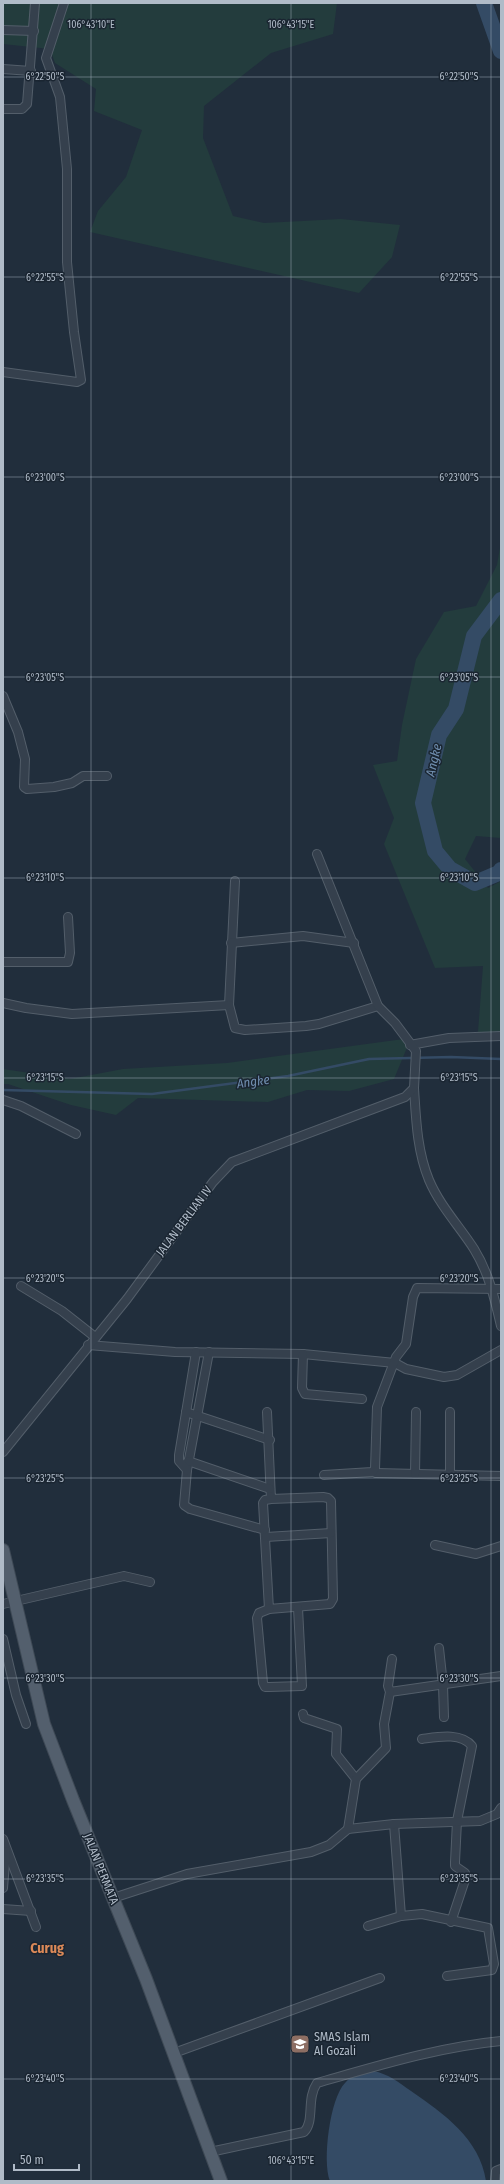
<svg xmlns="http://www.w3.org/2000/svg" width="504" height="2184" font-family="'Fira Sans Condensed',sans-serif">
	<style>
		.green { fill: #233c3d }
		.water { fill: #344b65 }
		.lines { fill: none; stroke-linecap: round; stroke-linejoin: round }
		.stream { stroke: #344b65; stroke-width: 2.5 }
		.river { stroke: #344b65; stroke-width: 16 }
		.street-casing { stroke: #535e6a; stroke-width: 10 }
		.primary-casing { stroke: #3e4955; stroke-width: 14 }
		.street { stroke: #35404d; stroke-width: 8 }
		.primary { stroke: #535f6d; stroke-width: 12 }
		.ticks { fill: none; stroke: #b0bbc8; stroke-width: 1; stroke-opacity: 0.45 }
		.labels { text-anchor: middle; stroke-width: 3; stroke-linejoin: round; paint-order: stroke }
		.street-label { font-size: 12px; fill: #b0bbc8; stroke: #1a2531 }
		.poi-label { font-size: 12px; fill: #b0bbc8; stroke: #1a2531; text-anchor: start }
		.water-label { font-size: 13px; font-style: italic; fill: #6f8dae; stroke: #1a2531 }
		.quarter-label { font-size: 14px; font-weight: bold; fill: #db8958; stroke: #1a2531 }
		.ticks-label { font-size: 10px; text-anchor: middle; fill: #b0bbc8; stroke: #1a2531; stroke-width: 3; stroke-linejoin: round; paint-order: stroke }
	</style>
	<rect width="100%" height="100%" fill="#212e3c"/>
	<g class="green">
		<polygon points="3,3 337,3 333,34 271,53 204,106 203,138 233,216 264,223 341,219 400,225 392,257 359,293 90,232 98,211 126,177 142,130 94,111 96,89 55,63 50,49 3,44"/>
		<polygon points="501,542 501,838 476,836 465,859 488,888 501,881 501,1041 478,1032 483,966 435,968 384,844 394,818 373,765 397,761 402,725 416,659 444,612 476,606 497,565"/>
		<polygon points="411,1038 394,1079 349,1091 307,1090 268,1102 138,1098 116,1115 71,1105 8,1084 3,1084 3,1069 70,1079 123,1069 227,1063"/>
	</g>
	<path class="water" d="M373,2071C389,2074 398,2082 411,2091C443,2113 480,2139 486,2181H330C322,2161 330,2098 345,2083C351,2075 363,2072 373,2071Z"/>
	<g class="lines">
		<polyline class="stream" points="3,1090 152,1094 288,1076 369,1059 451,1057 501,1059"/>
		<g class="river">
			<polyline points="484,3 501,51"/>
			<polyline points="501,600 474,636 456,709 439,735 423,803 435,851 450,869 475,883 501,872 501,870"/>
		</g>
		<defs>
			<g id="street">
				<polyline points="3,30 34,31"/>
				<polyline points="3,69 31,71"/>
				<polyline points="3,109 22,109 27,104 35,3"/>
				<polyline points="3,372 77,382 81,380 74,332 67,262 67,169 60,97 46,58 64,3"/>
				<polyline points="3,696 18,732 25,759 24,787 27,789 54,787 72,783 83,776 107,776"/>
				<polyline points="235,881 229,1005 235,1028 245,1030 306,1026 319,1024 378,1006"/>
				<polyline points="231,943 303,936 354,943"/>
				<polyline points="3,962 68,962 70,953 68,917"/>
				<polyline points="3,1003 26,1008 72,1014 229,1005"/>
				<polyline points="410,1045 449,1038 501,1036"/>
				<path d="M414,1088C416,1119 417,1151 429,1180C440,1206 460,1227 474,1249C489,1273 495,1300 501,1326"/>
				<polyline points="3,1100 21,1106 76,1134"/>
				<polyline points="21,1286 62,1311 95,1337"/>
				<polyline points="88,1345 175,1352 303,1354 395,1363 406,1369 444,1377 457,1375 501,1350"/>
				<polyline points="209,1352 187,1470 184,1505 190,1509 265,1530"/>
				<polyline points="303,1354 302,1388 305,1394 362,1399"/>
				<polyline points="186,1412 270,1440"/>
				<polyline points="267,1412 271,1499 265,1500 263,1503 269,1609 330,1604 333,1599 331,1501 328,1498 323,1497 271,1499"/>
				<polyline points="3,1452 127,1299 213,1182 232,1162 405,1097 414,1088 416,1051 395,1023 378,1006 317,854"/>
				<polyline points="188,1461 270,1489"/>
				<polyline points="187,1470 179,1461 179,1455 196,1352"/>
				<polyline points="376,1473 501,1476"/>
				<polyline points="415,1474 416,1412"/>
				<polyline points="324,1475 372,1472 375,1469 377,1407 396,1357 406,1344 413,1297 417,1288 501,1289"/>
				<polyline points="450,1475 450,1412"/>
				<polyline points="266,1537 331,1533"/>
				<polyline points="435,1545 476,1554 501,1546"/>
				<polyline points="3,1604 124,1576 150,1582"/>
				<polyline points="269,1609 259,1613 257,1618 263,1683 265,1687 269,1687 302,1686 298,1608"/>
				<polyline points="3,1639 16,1695 26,1724"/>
				<polyline points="439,1648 443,1685 444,1717"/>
				<polyline points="390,1692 501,1676"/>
				<polyline points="303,1714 304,1718 337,1729 336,1754 356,1779"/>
				<path d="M422,1739C437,1737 461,1732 472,1746L457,1821L455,1862V1866L465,1873L466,1877L451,1922"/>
				<polyline points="394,1824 401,1916"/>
				<polyline points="348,1829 356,1779 386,1748 384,1724 390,1692 388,1686 392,1659"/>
				<polyline points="3,1839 36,1927"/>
				<polyline points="3,1888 6,1851"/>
				<polyline points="113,1898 187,1874 311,1852 329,1845 348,1829 394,1824 480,1821 497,1814 501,1808"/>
				<polyline points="3,1909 31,1911"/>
				<polyline points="368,1926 401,1916 422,1914 488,1928 494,1964 492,1970 447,1976"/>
				<polyline points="174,2053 380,1978"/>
				<path d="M210,2152L304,2132C315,2121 306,2099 317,2083C377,2066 438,2047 501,2041"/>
				<polyline points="495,2181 496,2171 501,2169"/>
			</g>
			<polyline id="primary" points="3,1550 44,1724 73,1800 146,1979 221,2181"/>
		</defs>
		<use href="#street" class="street-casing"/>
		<use href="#primary" class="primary-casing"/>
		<use href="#street" class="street"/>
		<use href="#primary" class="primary"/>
	</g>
	<path class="ticks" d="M91,3V2181M291,3V2181M491,3V2181M3,77H501M3,277H501M3,477H501M3,677H501M3,878H501M3,1078H501M3,1278H501M3,1478H501M3,1678H501M3,1879H501M3,2079H501"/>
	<defs>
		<symbol id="school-square" viewBox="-11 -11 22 22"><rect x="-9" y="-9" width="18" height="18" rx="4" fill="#8d6e63" stroke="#1a2531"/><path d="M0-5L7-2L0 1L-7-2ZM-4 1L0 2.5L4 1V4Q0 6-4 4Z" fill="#fff"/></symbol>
	</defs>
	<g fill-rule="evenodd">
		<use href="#school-square" x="289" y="2033" width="22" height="22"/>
	</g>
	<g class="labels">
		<g class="street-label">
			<text transform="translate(184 1221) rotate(-53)" y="4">JALAN BERLIAN IV</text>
			<text transform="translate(101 1869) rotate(68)" y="4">JALAN PERMATA</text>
		</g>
		<g class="poi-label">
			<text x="314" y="2041">SMAS Islam<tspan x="314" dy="14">Al Gozali</tspan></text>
		</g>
		<g class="water-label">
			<text transform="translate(433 760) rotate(-77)" y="5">Angke</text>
			<text transform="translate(253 1081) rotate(-8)" y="5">Angke</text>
		</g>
		<g class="quarter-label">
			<text x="47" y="1953">Curug</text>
		</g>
	</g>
	<g class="ticks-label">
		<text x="91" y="28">106°43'10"E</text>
		<text x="291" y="28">106°43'15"E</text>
		<text x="45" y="80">6°22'50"S</text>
		<text x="459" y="80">6°22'50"S</text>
		<text x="45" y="281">6°22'55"S</text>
		<text x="459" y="281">6°22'55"S</text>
		<text x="45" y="481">6°23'00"S</text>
		<text x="459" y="481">6°23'00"S</text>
		<text x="45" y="681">6°23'05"S</text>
		<text x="459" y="681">6°23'05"S</text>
		<text x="45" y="881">6°23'10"S</text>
		<text x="459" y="881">6°23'10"S</text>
		<text x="45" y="1081">6°23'15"S</text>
		<text x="459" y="1081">6°23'15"S</text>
		<text x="45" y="1282">6°23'20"S</text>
		<text x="459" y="1282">6°23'20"S</text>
		<text x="45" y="1482">6°23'25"S</text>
		<text x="459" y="1482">6°23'25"S</text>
		<text x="45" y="1682">6°23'30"S</text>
		<text x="459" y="1682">6°23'30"S</text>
		<text x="45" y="1882">6°23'35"S</text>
		<text x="459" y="1882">6°23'35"S</text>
		<text x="45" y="2082">6°23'40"S</text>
		<text x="459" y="2082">6°23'40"S</text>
		<text x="291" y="2164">106°43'15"E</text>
	</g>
	<rect width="504" height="2184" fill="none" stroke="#b0bbc8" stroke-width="8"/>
	<path d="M14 2164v6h65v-6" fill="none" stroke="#b0bbc8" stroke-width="2"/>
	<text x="20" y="2164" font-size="12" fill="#b0bbc8" stroke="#1a2531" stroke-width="3" paint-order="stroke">50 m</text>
</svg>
